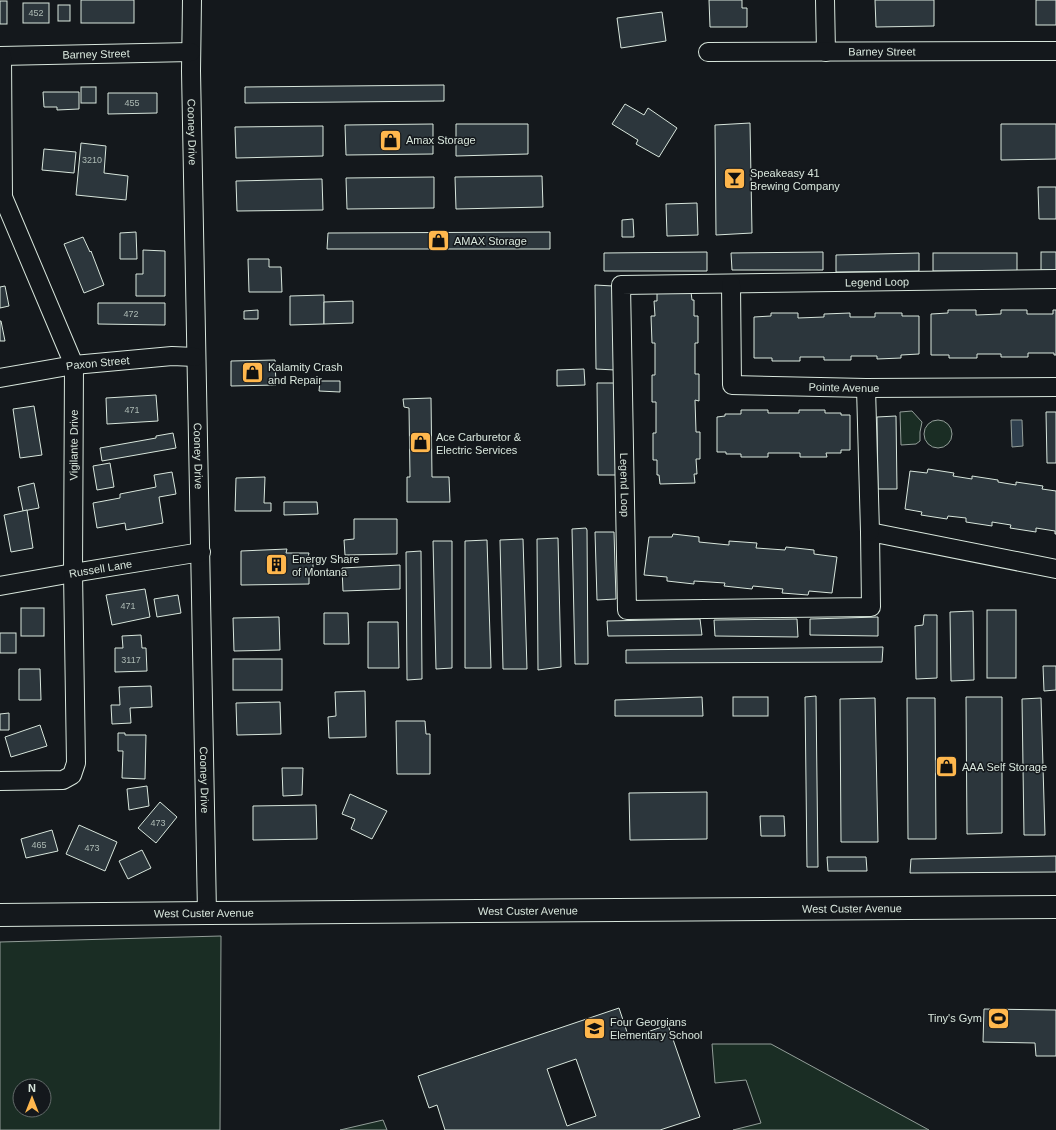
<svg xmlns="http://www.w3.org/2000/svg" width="1056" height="1130" font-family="Arial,sans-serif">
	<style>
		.green { fill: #1a2d24; stroke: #939e99; fill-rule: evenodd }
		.water { fill: #2f3f4d; stroke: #939e99 }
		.building { fill: #2c363c; stroke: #d8e6dc; fill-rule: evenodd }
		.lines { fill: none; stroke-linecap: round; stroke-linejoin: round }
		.minor-casing { stroke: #d8e6dc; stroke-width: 20 }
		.major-casing { stroke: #d8e6dc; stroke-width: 24 }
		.minor { stroke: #14181c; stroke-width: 18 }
		.major { stroke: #14181c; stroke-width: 22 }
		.labels { text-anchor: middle; stroke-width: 3; stroke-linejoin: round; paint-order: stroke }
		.number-label { font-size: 9px; fill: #adbab4 }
		.street-label { font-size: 11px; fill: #d8e6dc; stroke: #14181c }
		.poi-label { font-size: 11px; fill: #d8e6dc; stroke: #14181c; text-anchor: start }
	</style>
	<rect width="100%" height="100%" fill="#14181c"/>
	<g class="green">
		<polygon points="912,411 922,422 920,432 920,441 916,444 901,445 900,412"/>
		<circle cx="938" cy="434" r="14"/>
		<path d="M221,936L220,1130H0V942ZM20,1086H44V1110H20Z"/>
		<polygon points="712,1044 771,1044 929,1130 733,1130 761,1123 746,1080 715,1083"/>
		<polygon points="383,1120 387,1130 340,1130"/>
	</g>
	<polygon class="water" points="1011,420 1022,420 1023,446 1012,447"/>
	<g class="building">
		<rect x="81" y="0" width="53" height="23"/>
		<polygon points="709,0 742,0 742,8 747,8 747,27 710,27"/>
		<polygon points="875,0 934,0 934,26 876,27"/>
		<rect x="1036" y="0" width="20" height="25"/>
		<rect x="0" y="1" width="7" height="23"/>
		<rect x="23" y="3" width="26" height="20"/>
		<rect x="58" y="5" width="12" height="16"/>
		<polygon points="662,12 666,41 621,48 617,18"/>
		<polygon points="444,85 444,101 245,103 245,87"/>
		<rect x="81" y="87" width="15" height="16"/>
		<polygon points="43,92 79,92 79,109 57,110 57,107 44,107"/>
		<polygon points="108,93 157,93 157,113 108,114"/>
		<polygon points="625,104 644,115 648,108 677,128 659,157 636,144 638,140 612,124"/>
		<polygon points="750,123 752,233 716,235 715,125"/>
		<polygon points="433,124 433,154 346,155 345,125"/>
		<polygon points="456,124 528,124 528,154 456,156"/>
		<polygon points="1001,124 1056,124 1056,159 1001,160"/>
		<polygon points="323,126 323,156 236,158 235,127"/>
		<polygon points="81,143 106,146 104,173 128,176 126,200 76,195"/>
		<polygon points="44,149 76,152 74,173 42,170"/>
		<polygon points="542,176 543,207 456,209 455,177"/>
		<polygon points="434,177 434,208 347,209 346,178"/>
		<polygon points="322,179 323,210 237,211 236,181"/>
		<polygon points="1038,187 1056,187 1056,219 1039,219"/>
		<polygon points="697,203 698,235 667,236 666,204"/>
		<polygon points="633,219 634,237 622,237 622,220"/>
		<polygon points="136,232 137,259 120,259 120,233"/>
		<polygon points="550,232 550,249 327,249 328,233"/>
		<polygon points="83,237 90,252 91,251 104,285 84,293 64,244"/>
		<polygon points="143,250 165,251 165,296 136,296 136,274 143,274"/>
		<polygon points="707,252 707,271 604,271 604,253"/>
		<polygon points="823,252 823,270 732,270 731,253"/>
		<rect x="1041" y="252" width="15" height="18"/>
		<polygon points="919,253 919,271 836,272 836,255"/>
		<rect x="933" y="253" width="84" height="18"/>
		<polygon points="248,259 269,259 269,267 281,267 282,292 249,292"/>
		<polygon points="595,285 613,286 615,370 596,369"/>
		<polygon points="5,286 9,306 0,308 0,287"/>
		<polygon points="657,292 691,292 692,300 694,300 694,316 698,316 698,343 695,343 695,374 699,374 699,401 695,400 696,432 700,432 700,459 696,459 697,474 694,474 695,483 660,484 659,475 657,475 657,460 653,460 653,433 656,433 656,402 652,402 652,375 655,375 655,343 652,343 651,316 655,316 654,301 657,301"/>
		<polygon points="324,295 324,324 290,325 290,296"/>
		<polygon points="353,301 353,323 324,324 324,302"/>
		<polygon points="98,303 165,303 165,325 98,324"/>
		<polygon points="258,310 258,319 244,319 244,311"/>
		<polygon points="948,310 976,310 976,315 1001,314 1001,310 1027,310 1027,314 1053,314 1053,310 1056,310 1056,355 1054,355 1054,353 1028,353 1028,357 1001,357 1001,354 977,354 977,358 949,358 949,355 931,355 931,314 948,313"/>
		<polygon points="771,313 798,313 798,318 824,317 824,314 850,313 850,317 875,317 875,313 902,313 902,316 919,316 919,354 901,355 901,358 877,359 877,356 851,356 851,360 824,360 824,357 800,357 800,361 772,361 772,358 754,358 754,317 771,316"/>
		<polygon points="0,321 1,321 5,341 0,341"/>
		<polygon points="275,360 276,385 231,386 231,361"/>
		<polygon points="584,369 585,385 557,386 557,370"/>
		<polygon points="320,381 340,381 340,392 319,391"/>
		<polygon points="597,383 615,383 617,475 598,475"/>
		<polygon points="156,395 158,421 107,424 106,398"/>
		<polygon points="431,398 432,477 449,477 450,502 407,502 407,477 410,477 409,408 404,407 403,399"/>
		<polygon points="34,406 42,455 20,458 13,409"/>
		<polygon points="741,410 768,410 768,413 799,413 799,410 825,410 825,413 841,413 841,415 850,415 850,450 841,450 841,453 826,453 827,457 800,457 800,453 768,453 768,457 741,457 741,454 726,454 726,452 717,452 717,417 725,416 725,414 741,414"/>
		<polygon points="1046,412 1056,412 1056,463 1047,463"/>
		<polygon points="896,416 897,489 878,489 877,417"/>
		<polygon points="173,433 176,448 102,461 100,448 156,438 156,436"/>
		<polygon points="110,463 114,487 97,490 93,466"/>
		<polygon points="928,469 954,473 953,476 972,479 972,476 998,480 998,482 1016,485 1016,482 1043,486 1042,489 1056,491 1056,534 1055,534 1055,531 1036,528 1036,532 1010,528 1011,525 992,522 992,526 966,522 966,518 948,516 947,519 921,515 922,512 905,509 910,471 927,473"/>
		<polygon points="172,472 176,494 159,497 163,523 126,530 125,523 97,528 93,503 120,498 120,494 156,487 154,475"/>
		<polygon points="265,477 264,503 271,503 271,511 235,511 236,478"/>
		<polygon points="34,483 39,508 23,511 18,487"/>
		<polygon points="284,502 317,502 318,514 284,515"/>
		<polygon points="27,510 33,548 11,552 4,515"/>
		<polygon points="354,519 397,519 397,554 345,555 344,540 354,539"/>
		<polygon points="586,528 587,530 588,664 575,664 572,529"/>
		<polygon points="595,532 614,532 616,599 597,600"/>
		<polygon points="673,534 699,537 699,542 729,545 729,541 757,543 756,548 785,550 786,547 814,550 814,554 837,557 832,593 809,591 808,595 782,593 783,589 753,586 752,589 724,586 725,583 694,581 694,584 667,581 667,577 644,575 649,537 672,537"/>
		<polygon points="558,538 561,667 538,670 537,539"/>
		<polygon points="523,539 527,669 503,669 500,540"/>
		<polygon points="487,540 491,668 465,668 465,541"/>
		<polygon points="433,541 452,541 452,668 436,669"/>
		<polygon points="287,549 286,553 309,553 308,557 313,558 313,572 309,572 309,584 241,585 241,551"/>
		<polygon points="421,551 422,679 407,680 406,552"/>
		<polygon points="400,565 400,589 343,591 342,568"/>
		<polygon points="145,589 150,617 112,625 106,595"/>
		<polygon points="178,595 181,613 157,617 154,599"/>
		<rect x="21" y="608" width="23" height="28"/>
		<rect x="987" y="610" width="29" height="68"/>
		<polygon points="973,611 974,680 951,681 950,612"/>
		<polygon points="324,613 348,613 349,644 324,644"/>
		<polygon points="924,615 937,615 937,678 916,679 915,626 923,625"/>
		<polygon points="279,617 280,650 234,651 233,618"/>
		<polygon points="878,617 878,636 810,635 810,619"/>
		<polygon points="700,619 702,635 608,636 607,621"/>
		<polygon points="797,619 798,637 715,636 714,620"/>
		<polygon points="368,622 398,622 399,668 368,668"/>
		<rect x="0" y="633" width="16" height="20"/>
		<polygon points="141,635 142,648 146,648 147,671 115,672 115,648 123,648 122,636"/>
		<polygon points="883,647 882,662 626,663 626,650"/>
		<rect x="233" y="659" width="49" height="31"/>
		<polygon points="1043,666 1056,666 1056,690 1044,691"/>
		<polygon points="19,669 40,669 41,700 19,700"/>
		<polygon points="151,686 152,707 130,708 131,723 112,724 111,705 120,705 119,687"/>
		<polygon points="365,691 366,737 329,738 328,717 336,716 335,692"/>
		<polygon points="816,696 818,867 807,867 805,697"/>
		<polygon points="702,697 703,716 615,716 615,700"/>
		<rect x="733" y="697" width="35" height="19"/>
		<polygon points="966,697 1002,697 1002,833 967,834"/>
		<polygon points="875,698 878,842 841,842 840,699"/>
		<polygon points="907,698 935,698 936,839 908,839"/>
		<polygon points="1041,698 1045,835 1024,835 1022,699"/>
		<polygon points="280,702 281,734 237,735 236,703"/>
		<polygon points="9,713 9,730 0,730 0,714"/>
		<polygon points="396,721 425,721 426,734 430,734 430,774 397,774"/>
		<polygon points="40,725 47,746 11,757 5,737"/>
		<polygon points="118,733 125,733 125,735 146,735 145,779 122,778 123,751 118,751"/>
		<polygon points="282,768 303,768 302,795 283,796"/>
		<polygon points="147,786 149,806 129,810 127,789"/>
		<polygon points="707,792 707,839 630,840 629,793"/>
		<polygon points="350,794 387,811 372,839 351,829 355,819 342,814"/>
		<polygon points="160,802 177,817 156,843 138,828"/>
		<polygon points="316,805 317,839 253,840 253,806"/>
		<polygon points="760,816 784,816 785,836 761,836"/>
		<polygon points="79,825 117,842 105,871 66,854"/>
		<polygon points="52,830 58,851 26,858 21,839"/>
		<polygon points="142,850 151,868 128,879 119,861"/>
		<polygon points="1056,856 1056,872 910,873 911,859"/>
		<polygon points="827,857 866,857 867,871 828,871"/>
		<path d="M619,1008L629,1038L668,1025L700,1117L660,1130H445L437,1105L429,1108L418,1076ZM576,1059L596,1116L567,1126L547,1069Z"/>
		<polygon points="984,1009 1056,1010 1056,1056 1036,1056 1035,1043 983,1042"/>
	</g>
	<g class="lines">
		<defs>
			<g id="minor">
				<path id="s1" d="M192,0L191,71L207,913"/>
				<polyline points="825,0 826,52"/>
				<path id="s2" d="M708,52L1056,51"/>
				<path id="s3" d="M0,56L191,52"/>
				<path id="s4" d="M1056,279L621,285L627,610L871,607L870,532L1056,569"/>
				<path id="s5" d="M731,284L732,385L866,388L1056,387"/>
				<path id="s6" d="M0,378L74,365L172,356L195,357"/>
				<polyline points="866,388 870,532"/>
				<path id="s7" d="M0,586L73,573L201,552"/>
				<path id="s8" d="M0,781L63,780L72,775L76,763L73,573L74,365L3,197L2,56"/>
			</g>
			<g id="major">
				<path id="s9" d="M0,915L207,913L1056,907"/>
			</g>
		</defs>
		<use href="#minor" class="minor-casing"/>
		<use href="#major" class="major-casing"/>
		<use href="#minor" class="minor"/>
		<use href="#major" class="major"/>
	</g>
	<defs>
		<symbol id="shop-square" viewBox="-11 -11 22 22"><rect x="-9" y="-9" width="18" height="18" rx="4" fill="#ffb74d" stroke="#14181c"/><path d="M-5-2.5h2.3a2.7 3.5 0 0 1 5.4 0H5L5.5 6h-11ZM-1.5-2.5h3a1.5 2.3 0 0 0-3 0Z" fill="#111"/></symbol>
		<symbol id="bar-square" viewBox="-11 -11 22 22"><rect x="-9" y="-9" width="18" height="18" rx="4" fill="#ffb74d" stroke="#14181c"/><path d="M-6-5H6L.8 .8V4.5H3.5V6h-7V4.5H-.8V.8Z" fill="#111"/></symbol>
		<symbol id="building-square" viewBox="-11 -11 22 22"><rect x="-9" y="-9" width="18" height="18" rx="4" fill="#ffb74d" stroke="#14181c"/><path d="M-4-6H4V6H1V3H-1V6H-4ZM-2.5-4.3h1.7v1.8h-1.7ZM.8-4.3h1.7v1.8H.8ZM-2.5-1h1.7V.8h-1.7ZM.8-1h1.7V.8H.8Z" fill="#111"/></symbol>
		<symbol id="stadium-square" viewBox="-11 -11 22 22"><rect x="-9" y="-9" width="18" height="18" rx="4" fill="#ffb74d" stroke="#14181c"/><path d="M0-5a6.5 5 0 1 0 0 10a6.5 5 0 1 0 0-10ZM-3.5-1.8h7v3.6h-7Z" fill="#111"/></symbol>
		<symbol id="school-square" viewBox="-11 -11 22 22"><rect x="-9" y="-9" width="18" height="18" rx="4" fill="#ffb74d" stroke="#14181c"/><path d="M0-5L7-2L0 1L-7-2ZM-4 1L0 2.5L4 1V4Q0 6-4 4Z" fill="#111"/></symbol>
	</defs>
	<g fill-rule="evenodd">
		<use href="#shop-square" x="378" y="128" width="25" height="25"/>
		<use href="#bar-square" x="722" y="166" width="25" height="25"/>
		<use href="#shop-square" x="426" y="228" width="25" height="25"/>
		<use href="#shop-square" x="240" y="360" width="25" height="25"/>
		<use href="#shop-square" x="408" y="430" width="25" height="25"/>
		<use href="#building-square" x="264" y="552" width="25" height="25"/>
		<use href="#shop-square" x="934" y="754" width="25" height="25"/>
		<use href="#stadium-square" x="986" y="1006" width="25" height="25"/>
		<use href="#school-square" x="582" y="1016" width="25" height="25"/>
	</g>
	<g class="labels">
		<g class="number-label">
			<text x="36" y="16">452</text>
			<text x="132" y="106">455</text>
			<text x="92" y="163">3210</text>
			<text x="131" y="317">472</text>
			<text x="132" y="413">471</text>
			<text x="128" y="609">471</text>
			<text x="131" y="663">3117</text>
			<text x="158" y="826">473</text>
			<text x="39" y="848">465</text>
			<text x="92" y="851">473</text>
		</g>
		<g class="street-label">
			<text dy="4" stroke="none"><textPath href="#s2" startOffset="174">Barney Street</textPath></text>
			<text dy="4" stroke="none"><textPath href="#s3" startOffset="96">Barney Street</textPath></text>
			<text dy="4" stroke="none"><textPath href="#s1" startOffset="132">Cooney Drive</textPath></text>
			<text transform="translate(877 282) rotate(-1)" y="4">Legend Loop</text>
			<text dy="4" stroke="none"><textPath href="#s6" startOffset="99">Paxon Street</textPath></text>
			<text dy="4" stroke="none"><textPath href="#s5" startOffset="213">Pointe Avenue</textPath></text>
			<text dy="4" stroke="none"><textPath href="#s8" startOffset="404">Vigilante Drive</textPath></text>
			<text dy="4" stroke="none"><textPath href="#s1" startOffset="456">Cooney Drive</textPath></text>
			<text dy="4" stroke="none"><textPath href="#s4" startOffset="635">Legend Loop</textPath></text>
			<text dy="4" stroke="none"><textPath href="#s7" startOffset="102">Russell Lane</textPath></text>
			<text dy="4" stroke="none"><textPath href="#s1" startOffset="780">Cooney Drive</textPath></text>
			<text dy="4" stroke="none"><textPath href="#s9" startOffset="852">West Custer Avenue</textPath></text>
			<text dy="4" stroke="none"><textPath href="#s9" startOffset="528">West Custer Avenue</textPath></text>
			<text dy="4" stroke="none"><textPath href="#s9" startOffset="204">West Custer Avenue</textPath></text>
		</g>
		<g class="poi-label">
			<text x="406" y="144">Amax Storage</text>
			<text x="750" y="177">Speakeasy 41<tspan x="750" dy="13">Brewing Company</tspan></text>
			<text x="454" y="245">AMAX Storage</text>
			<text x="268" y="371">Kalamity Crash<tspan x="268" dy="13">and Repair</tspan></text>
			<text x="436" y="441">Ace Carburetor &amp;<tspan x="436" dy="13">Electric Services</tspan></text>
			<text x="292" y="563">Energy Share<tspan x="292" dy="13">of Montana</tspan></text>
			<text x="962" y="771">AAA Self Storage</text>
			<text x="982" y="1022" text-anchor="end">Tiny's Gym</text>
			<text x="610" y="1026">Four Georgians<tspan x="610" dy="13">Elementary School</tspan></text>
		</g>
	</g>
	<g transform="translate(32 1098)"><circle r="19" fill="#14181c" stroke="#626a69"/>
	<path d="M0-3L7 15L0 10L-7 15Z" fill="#ffb74d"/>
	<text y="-6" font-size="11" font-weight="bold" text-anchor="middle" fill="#d8e6dc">N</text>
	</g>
</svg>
